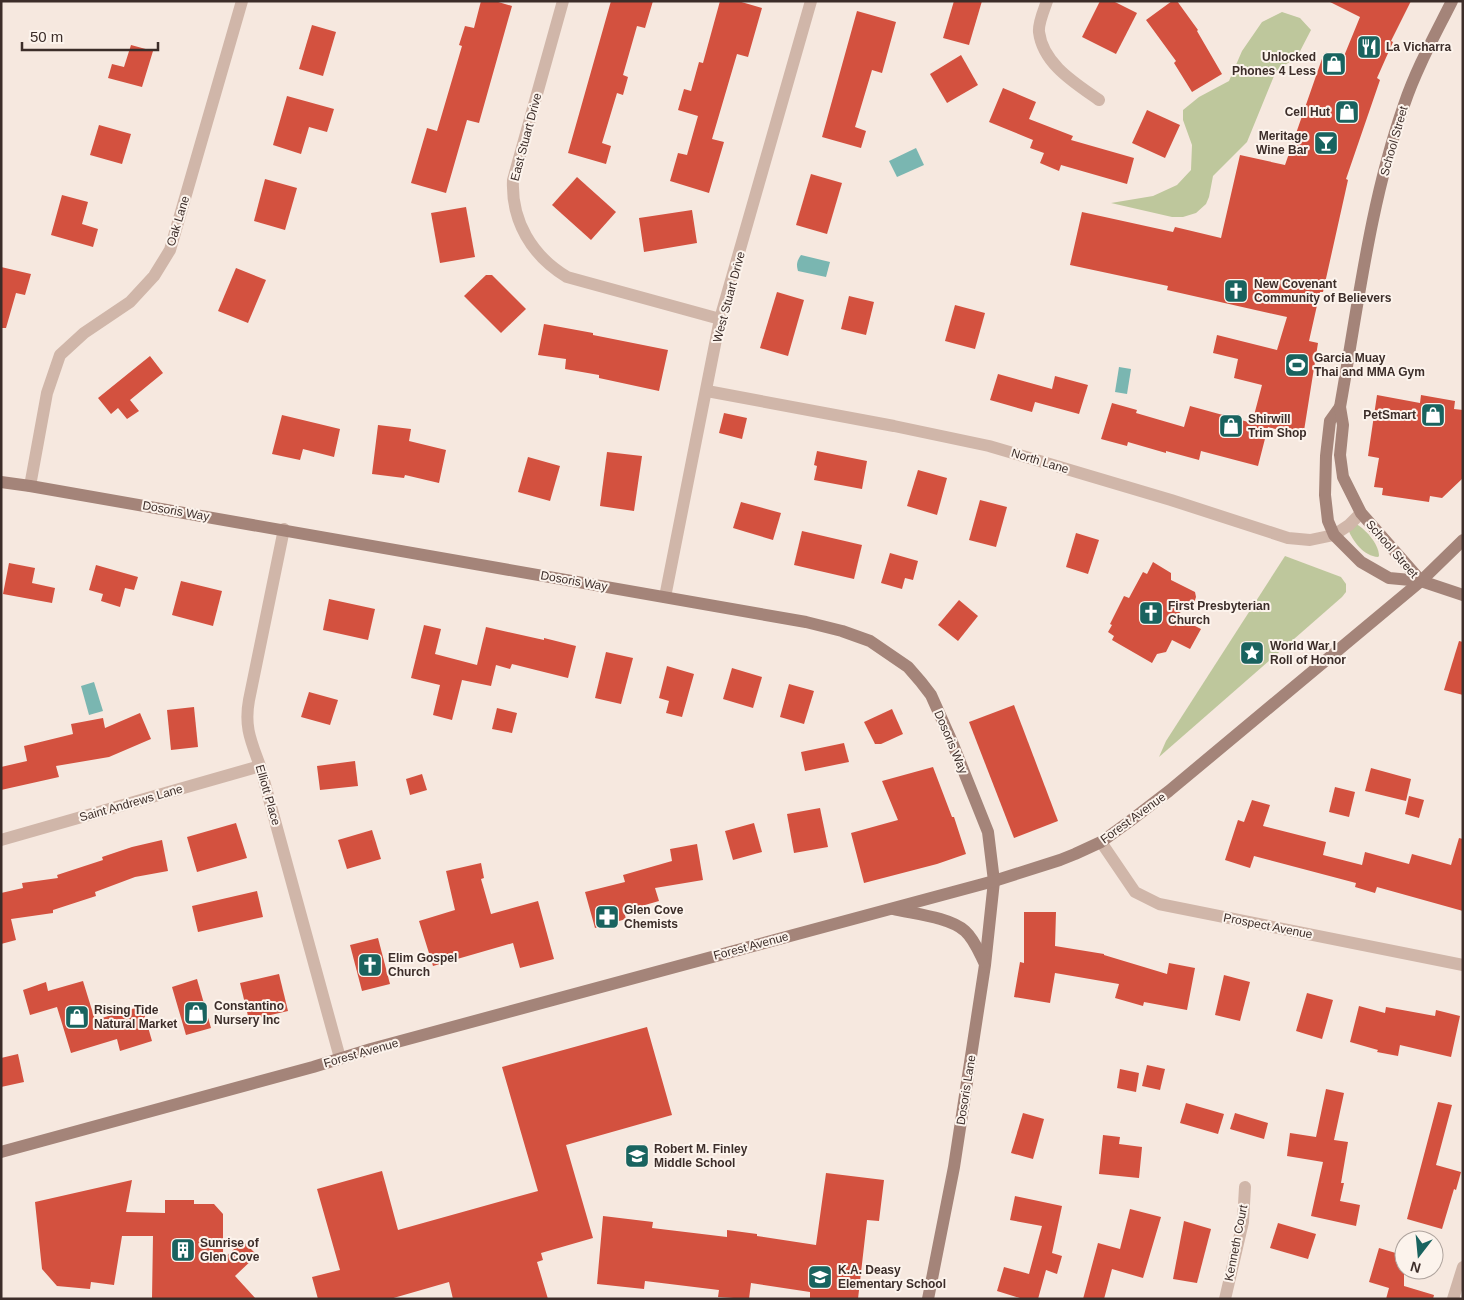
<svg xmlns="http://www.w3.org/2000/svg" width="1464" height="1300" font-family="Helvetica,sans-serif">
	<style>
		.green { fill: #bec79c }
		.water { fill: #7ab6b1 }
		.building { fill: #d3513f }
		.lines { fill: none; stroke-linecap: round; stroke-linejoin: round }
		.street { stroke: #d0b6a9; stroke-width: 12 }
		.secondary { stroke: #a48479; stroke-width: 12 }
		.labels { text-anchor: middle; stroke-width: 4; stroke-linejoin: round; paint-order: stroke }
		.poi-label { font-size: 12px; font-weight: bold; fill: #3c2d29; stroke: #fcf3ec; text-anchor: start }
		.street-label { font-size: 12px; fill: #3c2d29; stroke: #fcf3ec }
	</style>
	<rect width="100%" height="100%" fill="#f6e8df"/>
	<g class="green">
		<polygon points="1282,12 1300,18 1311,30 1297,57 1276,71 1247,142 1213,176 1209,197 1206,204 1196,213 1183,217 1172,217 1111,203 1153,196 1177,185 1191,170 1192,145 1183,120 1183,110 1199,97 1229,81 1242,51 1262,22"/>
		<path d="M1354,523C1365,528 1379,544 1379,556L1378,557C1364,556 1353,542 1348,529Z"/>
		<polygon points="1285,556 1341,577 1346,584 1346,592 1342,597 1159,757 1166,741"/>
	</g>
	<g class="water">
		<polygon points="916,148 924,165 897,177 889,161"/>
		<path d="M801,255L830,262L826,277L798,271C796,264 797,261 801,255Z"/>
		<polygon points="1119,367 1131,369 1127,394 1115,392"/>
		<polygon points="94,682 103,711 89,715 81,686"/>
	</g>
	<g class="building">
		<polygon points="481,1 495,1 512,6 479,123 467,120 446,193 411,183 427,128 437,131 462,46 459,45 465,26 474,28"/>
		<polygon points="611,1 653,1 645,28 637,26 623,75 628,77 623,95 617,93 602,143 611,146 606,164 568,153"/>
		<polygon points="720,1 738,1 762,8 748,57 737,54 712,139 724,142 709,193 670,181 678,153 687,155 698,116 678,110 684,89 691,91 699,62 703,63"/>
		<polygon points="954,1 982,1 969,45 943,38"/>
		<polygon points="1100,1 1113,1 1137,13 1116,54 1082,37"/>
		<polygon points="1172,1 1177,1 1198,30 1197,31 1222,74 1192,92 1174,63 1176,61 1146,20"/>
		<polygon points="1328,1 1411,1 1391,41 1393,42 1377,78 1380,80 1346,179 1348,180 1323,292 1320,292 1309,341 1318,343 1303,437 1268,427 1258,466 1201,451 1199,460 1166,451 1166,453 1128,442 1127,446 1101,439 1112,403 1137,410 1136,413 1184,427 1190,406 1252,423 1262,385 1234,378 1238,359 1213,353 1217,335 1277,350 1287,317 1167,290 1168,286 1070,265 1082,212 1173,232 1175,227 1221,238 1240,155 1285,165 1324,53 1342,61 1360,17"/>
		<polygon points="857,11 896,22 882,73 872,70 855,127 866,131 861,148 822,137"/>
		<polygon points="312,25 336,32 323,76 299,69"/>
		<polygon points="131,45 153,51 142,87 108,78 112,64 124,67"/>
		<polygon points="961,55 978,85 947,103 930,74"/>
		<polygon points="1003,88 1036,102 1029,119 1073,136 1071,140 1134,158 1127,184 1061,165 1059,171 1040,163 1044,153 1030,148 1033,140 989,122"/>
		<polygon points="287,96 334,109 327,132 309,127 301,154 273,145"/>
		<polygon points="1147,110 1180,125 1165,158 1132,143"/>
		<polygon points="99,125 131,134 122,164 90,155"/>
		<polygon points="811,174 842,183 827,234 796,225"/>
		<polygon points="577,177 616,212 591,240 552,205"/>
		<polygon points="265,179 297,188 285,230 254,221"/>
		<polygon points="62,195 88,202 82,224 98,229 93,247 51,235"/>
		<polygon points="466,207 475,257 440,263 431,213"/>
		<polygon points="692,210 697,243 644,252 639,218"/>
		<polygon points="1,267 31,274 25,295 16,293 6,328 1,328"/>
		<polygon points="236,268 266,280 248,323 218,311"/>
		<polygon points="486,275 492,275 526,309 501,333 464,296"/>
		<polygon points="777,292 804,300 788,356 760,348"/>
		<polygon points="849,296 874,302 866,335 841,329"/>
		<polygon points="955,305 985,313 975,349 945,341"/>
		<polygon points="544,324 593,333 593,335 668,350 659,391 599,378 599,375 565,369 566,359 538,355"/>
		<polygon points="150,356 163,373 130,400 139,411 127,419 118,408 111,414 98,398"/>
		<polygon points="998,374 1052,389 1055,376 1088,385 1079,414 1035,402 1032,412 990,400"/>
		<polygon points="1377,395 1420,403 1421,395 1455,401 1454,409 1463,410 1463,478 1442,498 1430,496 1429,502 1382,495 1383,488 1374,487 1379,458 1368,456"/>
		<polygon points="724,413 747,418 742,439 719,433"/>
		<polygon points="282,415 340,429 334,457 303,449 300,460 272,454"/>
		<polygon points="378,425 411,429 409,441 446,450 439,483 405,475 404,478 372,474"/>
		<polygon points="817,451 867,461 862,489 814,480 817,466 814,465"/>
		<polygon points="607,452 642,456 634,511 600,506"/>
		<polygon points="528,457 560,466 550,501 518,492"/>
		<polygon points="918,470 947,478 937,515 907,506"/>
		<polygon points="980,500 1007,507 996,547 969,540"/>
		<polygon points="741,502 781,513 773,540 733,528"/>
		<polygon points="802,531 862,545 854,579 794,565"/>
		<polygon points="1076,533 1099,540 1088,574 1066,567"/>
		<polygon points="890,553 918,561 913,580 905,578 902,589 881,583"/>
		<polygon points="1153,562 1171,573 1171,580 1195,592 1196,597 1194,603 1175,616 1201,629 1190,649 1172,640 1166,652 1157,654 1152,663 1112,640 1114,636 1108,632 1112,625 1110,624 1124,596 1129,598 1143,572 1147,574"/>
		<polygon points="9,563 35,568 32,583 55,588 52,603 3,594"/>
		<polygon points="96,565 138,577 134,590 125,588 120,607 101,601 103,594 89,590"/>
		<polygon points="181,581 222,591 213,626 172,615"/>
		<polygon points="329,599 375,609 368,640 323,630"/>
		<polygon points="959,600 978,616 958,641 938,625"/>
		<polygon points="424,625 441,629 435,654 477,665 486,627 544,640 544,638 576,646 568,678 512,664 510,669 496,665 491,686 462,680 452,720 433,715 440,685 411,678"/>
		<polygon points="1459,641 1463,642 1463,695 1444,690"/>
		<polygon points="606,652 633,658 621,704 595,698"/>
		<polygon points="667,666 694,674 682,717 666,713 669,701 659,698"/>
		<polygon points="732,668 762,677 753,708 723,699"/>
		<polygon points="789,684 814,691 804,724 780,717"/>
		<polygon points="309,692 338,700 330,725 301,717"/>
		<polygon points="1014,705 1058,821 1014,838 969,722"/>
		<polygon points="194,707 198,747 171,750 167,710"/>
		<polygon points="497,708 517,713 512,733 492,729"/>
		<polygon points="892,709 903,734 881,744 875,744 864,722"/>
		<polygon points="140,713 151,739 109,757 56,766 59,777 1,790 1,767 27,761 24,746 73,734 71,724 103,718 105,728"/>
		<polygon points="844,743 849,762 805,771 801,752"/>
		<polygon points="355,761 358,786 320,790 317,766"/>
		<polygon points="933,767 952,817 954,817 966,854 937,864 864,883 851,833 898,820 882,781"/>
		<polygon points="1371,768 1411,779 1406,801 1365,791"/>
		<polygon points="422,774 427,790 410,795 406,779"/>
		<polygon points="1335,787 1355,792 1349,817 1329,812"/>
		<polygon points="1409,796 1424,800 1419,818 1405,814"/>
		<polygon points="1252,800 1270,805 1263,826 1326,842 1323,855 1362,865 1365,852 1409,864 1412,854 1451,865 1459,838 1463,839 1463,911 1377,887 1375,893 1355,887 1356,883 1254,856 1250,868 1225,860 1238,820 1244,822"/>
		<polygon points="820,808 828,847 794,853 787,814"/>
		<polygon points="236,823 247,858 197,872 187,837"/>
		<polygon points="754,823 762,852 733,860 725,831"/>
		<polygon points="372,830 381,859 347,869 338,840"/>
		<polygon points="162,840 168,871 135,877 95,892 96,896 53,910 53,913 11,919 16,940 1,944 1,893 23,888 22,883 58,878 57,875 103,860 102,857 132,847"/>
		<polygon points="697,844 703,880 655,888 659,901 624,911 626,919 595,928 585,892 625,882 623,875 672,861 670,849"/>
		<polygon points="481,863 484,878 481,879 491,914 538,901 554,959 520,968 513,943 433,966 419,921 455,910 446,871"/>
		<polygon points="257,891 263,917 198,932 192,906"/>
		<polygon points="1024,912 1056,912 1055,946 1104,954 1104,955 1167,974 1169,963 1195,968 1187,1010 1144,1002 1143,1006 1115,998 1119,984 1055,973 1050,1003 1014,997 1020,962 1024,963"/>
		<polygon points="378,938 390,984 362,991 350,945"/>
		<polygon points="279,974 288,1011 249,1020 240,983"/>
		<polygon points="1224,975 1250,982 1240,1021 1215,1015"/>
		<polygon points="197,979 211,1028 186,1035 172,987"/>
		<polygon points="83,981 95,1020 142,1006 152,1041 120,1051 117,1039 71,1053 57,1007 30,1015 23,990 46,982 48,991"/>
		<polygon points="1307,993 1333,1000 1322,1039 1296,1031"/>
		<polygon points="1359,1006 1385,1013 1386,1007 1435,1016 1436,1010 1460,1016 1451,1057 1400,1045 1398,1056 1377,1052 1378,1050 1350,1042"/>
		<polygon points="647,1027 672,1115 566,1145 593,1238 541,1253 543,1260 537,1262 548,1299 453,1299 449,1282 390,1299 318,1299 312,1277 340,1270 317,1189 382,1171 398,1230 538,1191 502,1067"/>
		<polygon points="18,1054 24,1082 1,1087 1,1058"/>
		<polygon points="1147,1065 1165,1069 1160,1090 1142,1086"/>
		<polygon points="1120,1069 1139,1073 1136,1092 1117,1088"/>
		<polygon points="1326,1089 1344,1093 1334,1140 1348,1142 1341,1183 1344,1183 1340,1201 1360,1205 1356,1226 1311,1216 1323,1162 1287,1156 1290,1133 1316,1137"/>
		<polygon points="1438,1102 1452,1105 1436,1165 1461,1172 1456,1190 1454,1189 1442,1229 1407,1219"/>
		<polygon points="1186,1103 1224,1114 1218,1134 1180,1123"/>
		<polygon points="1023,1113 1044,1119 1033,1159 1011,1153"/>
		<polygon points="1235,1113 1268,1123 1264,1139 1230,1129"/>
		<polygon points="1103,1135 1120,1137 1119,1144 1142,1147 1139,1178 1099,1174"/>
		<polygon points="826,1173 884,1180 879,1221 867,1220 858,1299 810,1299 810,1292 751,1283 749,1299 718,1297 719,1290 645,1281 644,1289 597,1284 603,1216 653,1222 652,1228 727,1237 727,1230 757,1234 757,1236 816,1245"/>
		<polygon points="132,1180 126,1212 165,1213 165,1200 194,1200 194,1204 214,1204 223,1214 223,1259 243,1241 257,1255 235,1276 256,1299 152,1299 153,1236 122,1236 114,1285 91,1282 90,1289 57,1286 42,1269 35,1202"/>
		<polygon points="1015,1196 1062,1206 1052,1253 1062,1256 1057,1274 1046,1270 1038,1299 1023,1299 997,1291 1004,1267 1029,1274 1042,1226 1010,1220"/>
		<polygon points="1130,1209 1161,1217 1143,1278 1112,1269 1104,1299 1083,1299 1098,1243 1120,1249"/>
		<polygon points="1184,1221 1211,1229 1197,1283 1173,1279"/>
		<polygon points="1278,1223 1316,1234 1308,1259 1270,1248"/>
		<polygon points="1379,1248 1399,1254 1400,1252 1404,1252 1404,1286 1434,1295 1433,1299 1386,1299 1389,1288 1369,1282"/>
	</g>
	<g class="lines">
		<g class="street">
			<path d="M563,1L513,180C511,221 532,256 567,277L720,319"/>
			<path d="M1047,1C1044,10 1038,23 1039,32C1043,64 1075,83 1099,100"/>
			<polyline points="707,391 894,426 989,446 1171,500 1288,538 1310,540 1334,535 1349,525 1361,513"/>
			<polyline points="30,486 47,393 60,355 84,333 130,302 154,276 170,250 242,1"/>
			<path d="M284,529L249,700C244,727 251,741 260,766L340,1058"/>
			<polyline points="665,597 720,319 811,1"/>
			<polyline points="1,840 260,766"/>
			<polyline points="1101,842 1135,892 1159,904 1463,965"/>
			<polyline points="1225,1299 1243,1222 1245,1187"/>
			<polyline points="1453,1299 1463,1267"/>
		</g>
		<g class="secondary">
			<polyline points="1340,407 1330,421 1326,456 1325,495 1328,521 1334,535 1361,562 1389,578 1421,581 1463,595"/>
			<polyline points="1,482 30,486 806,622 842,631 870,641 908,667 921,682 931,695 952,742 988,832 994,881 985,965 954,1167 928,1299"/>
			<path d="M1421,581L1361,513L1343,477L1340,455L1343,425L1340,407C1358,306 1370,202 1404,105C1416,69 1435,35 1452,1"/>
			<path d="M893,909C914,914 949,917 965,931C974,939 979,952 984,962"/>
			<polyline points="1,1152 313,1067 371,1049 994,881 1060,860 1075,854 1101,842 1130,821 1169,791 1421,581 1463,540"/>
		</g>
	</g>
	<defs>
		<symbol id="restaurant-square" viewBox="-11 -11 22 22"><rect x="-9" y="-9" width="18" height="18" rx="4" fill="#19635f" stroke="#fcf3ec"/><path d="M-5-6h1v4h1v-4h1v4h1v-4h1v5L-1.5 .5V6h-2V.5L-5-1ZM5-6V6H3V1.5H1.5Q1.5-4 5-6Z" fill="#fff"/></symbol>
		<symbol id="shop-square" viewBox="-11 -11 22 22"><rect x="-9" y="-9" width="18" height="18" rx="4" fill="#19635f" stroke="#fcf3ec"/><path d="M-5-2.5h2.3a2.7 3.5 0 0 1 5.4 0H5L5.5 6h-11ZM-1.5-2.5h3a1.5 2.3 0 0 0-3 0Z" fill="#fff"/></symbol>
		<symbol id="bar-square" viewBox="-11 -11 22 22"><rect x="-9" y="-9" width="18" height="18" rx="4" fill="#19635f" stroke="#fcf3ec"/><path d="M-6-5H6L.8 .8V4.5H3.5V6h-7V4.5H-.8V.8Z" fill="#fff"/></symbol>
		<symbol id="church-square" viewBox="-11 -11 22 22"><rect x="-9" y="-9" width="18" height="18" rx="4" fill="#19635f" stroke="#fcf3ec"/><path d="M-1.2-6h2.4v3.5h3.3v2.4h-3.3V6h-2.4V-.1h-3.3v-2.4h3.3Z" fill="#fff"/></symbol>
		<symbol id="stadium-square" viewBox="-11 -11 22 22"><rect x="-9" y="-9" width="18" height="18" rx="4" fill="#19635f" stroke="#fcf3ec"/><path d="M0-5a6.5 5 0 1 0 0 10a6.5 5 0 1 0 0-10ZM-3.5-1.8h7v3.6h-7Z" fill="#fff"/></symbol>
		<symbol id="sight-square" viewBox="-11 -11 22 22"><rect x="-9" y="-9" width="18" height="18" rx="4" fill="#19635f" stroke="#fcf3ec"/><path d="M0-6L1.8-2.2L6-1.7L2.9 1.2L3.7 5.4L0 3.3L-3.7 5.4L-2.9 1.2L-6-1.7L-1.8-2.2Z" fill="#fff"/></symbol>
		<symbol id="pharmacy-square" viewBox="-11 -11 22 22"><rect x="-9" y="-9" width="18" height="18" rx="4" fill="#19635f" stroke="#fcf3ec"/><path d="M-2-6h4v4h4v4h-4v4h-4v-4h-4v-4h4Z" fill="#fff"/></symbol>
		<symbol id="school-square" viewBox="-11 -11 22 22"><rect x="-9" y="-9" width="18" height="18" rx="4" fill="#19635f" stroke="#fcf3ec"/><path d="M0-5L7-2L0 1L-7-2ZM-4 1L0 2.5L4 1V4Q0 6-4 4Z" fill="#fff"/></symbol>
		<symbol id="building-square" viewBox="-11 -11 22 22"><rect x="-9" y="-9" width="18" height="18" rx="4" fill="#19635f" stroke="#fcf3ec"/><path d="M-4-6H4V6H1V3H-1V6H-4ZM-2.5-4.3h1.7v1.8h-1.7ZM.8-4.3h1.7v1.8H.8ZM-2.5-1h1.7V.8h-1.7ZM.8-1h1.7V.8H.8Z" fill="#fff"/></symbol>
	</defs>
	<g fill-rule="evenodd">
		<use href="#restaurant-square" x="1355" y="33" width="28" height="28"/>
		<use href="#shop-square" x="1320" y="50" width="28" height="28"/>
		<use href="#shop-square" x="1333" y="98" width="28" height="28"/>
		<use href="#bar-square" x="1312" y="129" width="28" height="28"/>
		<use href="#church-square" x="1222" y="277" width="28" height="28"/>
		<use href="#stadium-square" x="1283" y="351" width="28" height="28"/>
		<use href="#shop-square" x="1419" y="401" width="28" height="28"/>
		<use href="#shop-square" x="1217" y="412" width="28" height="28"/>
		<use href="#church-square" x="1137" y="599" width="28" height="28"/>
		<use href="#sight-square" x="1238" y="639" width="28" height="28"/>
		<use href="#pharmacy-square" x="593" y="903" width="28" height="28"/>
		<use href="#church-square" x="356" y="951" width="28" height="28"/>
		<use href="#shop-square" x="182" y="999" width="28" height="28"/>
		<use href="#shop-square" x="63" y="1003" width="28" height="28"/>
		<use href="#school-square" x="623" y="1142" width="28" height="28"/>
		<use href="#building-square" x="169" y="1236" width="28" height="28"/>
		<use href="#school-square" x="806" y="1263" width="28" height="28"/>
	</g>
	<g class="labels">
		<g class="poi-label">
			<text x="1386" y="51">La Vicharra</text>
			<text x="1316" y="61" text-anchor="end">Unlocked<tspan x="1316" dy="14">Phones 4 Less</tspan></text>
			<text x="1330" y="116" text-anchor="end">Cell Hut</text>
			<text x="1308" y="140" text-anchor="end">Meritage<tspan x="1308" dy="14">Wine Bar</tspan></text>
			<text x="1254" y="288">New Covenant<tspan x="1254" dy="14">Community of Believers</tspan></text>
			<text x="1314" y="362">Garcia Muay<tspan x="1314" dy="14">Thai and MMA Gym</tspan></text>
			<text x="1416" y="419" text-anchor="end">PetSmart</text>
			<text x="1248" y="423">Shirwill<tspan x="1248" dy="14">Trim Shop</tspan></text>
			<text x="1168" y="610">First Presbyterian<tspan x="1168" dy="14">Church</tspan></text>
			<text x="1270" y="650">World War I<tspan x="1270" dy="14">Roll of Honor</tspan></text>
			<text x="624" y="914">Glen Cove<tspan x="624" dy="14">Chemists</tspan></text>
			<text x="388" y="962">Elim Gospel<tspan x="388" dy="14">Church</tspan></text>
			<text x="214" y="1010">Constantino<tspan x="214" dy="14">Nursery Inc</tspan></text>
			<text x="94" y="1014">Rising Tide<tspan x="94" dy="14">Natural Market</tspan></text>
			<text x="654" y="1153">Robert M. Finley<tspan x="654" dy="14">Middle School</tspan></text>
			<text x="200" y="1247">Sunrise of<tspan x="200" dy="14">Glen Cove</tspan></text>
			<text x="838" y="1274">K.A. Deasy<tspan x="838" dy="14">Elementary School</tspan></text>
		</g>
		<g class="street-label">
			<text transform="translate(526 137) rotate(-75)" y="4">East Stuart Drive</text>
			<text transform="translate(1394 141) rotate(-74)" y="4">School Street</text>
			<text transform="translate(178 221) rotate(-73)" y="4">Oak Lane</text>
			<text transform="translate(729 297) rotate(-75)" y="4">West Stuart Drive</text>
			<text transform="translate(1040 461) rotate(17)" y="4">North Lane</text>
			<text transform="translate(176 511) rotate(10)" y="4">Dosoris Way</text>
			<text transform="translate(1392 549) rotate(49)" y="4">School Street</text>
			<text transform="translate(574 581) rotate(10)" y="4">Dosoris Way</text>
			<text transform="translate(951 742) rotate(67)" y="4">Dosoris Way</text>
			<text transform="translate(268 795) rotate(74)" y="4">Elliott Place</text>
			<text transform="translate(131 803) rotate(-16)" y="4">Saint Andrews Lane</text>
			<text transform="translate(1133 818) rotate(-36)" y="4">Forest Avenue</text>
			<text transform="translate(1268 926) rotate(11)" y="4">Prospect Avenue</text>
			<text transform="translate(751 946) rotate(-15)" y="4">Forest Avenue</text>
			<text transform="translate(361 1053) rotate(-16)" y="4">Forest Avenue</text>
			<text transform="translate(966 1090) rotate(-81)" y="4">Dosoris Lane</text>
			<text transform="translate(1236 1243) rotate(-79)" y="4">Kenneth Court</text>
		</g>
	</g>
	<rect width="1464" height="1300" fill="none" stroke="#3c2d29" stroke-width="5"/>
	<g transform="translate(1419 1255) rotate(196)"><circle r="24" fill="#fcf3ec" stroke="#afa49e"/>
	<path d="M0-4L9 19L0 12L-9 19Z" fill="#19635f"/>
	<text y="-8" font-size="14" font-weight="bold" text-anchor="middle" fill="#3c2d29">N</text>
	</g>
	<path d="M22 42v8h136v-8" fill="none" stroke="#3c2d29" stroke-width="2.5"/>
	<text x="30" y="42" font-size="15" fill="#3c2d29" stroke="#fcf3ec" stroke-width="4" paint-order="stroke">50 m</text>
</svg>
